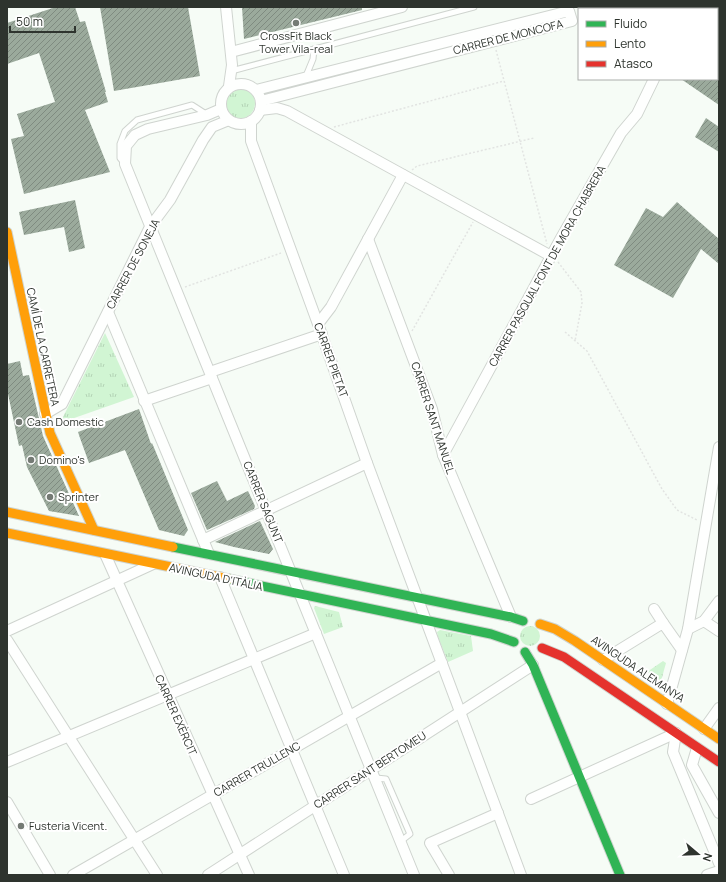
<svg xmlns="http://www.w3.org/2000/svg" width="726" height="882" font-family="Manrope,sans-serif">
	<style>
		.grass { fill: url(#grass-tufts) }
		.building { fill: url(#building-hatch) }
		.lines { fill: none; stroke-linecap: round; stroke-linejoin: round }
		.lane-casing { stroke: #cfd4cf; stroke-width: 7 }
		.street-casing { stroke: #cfd4cf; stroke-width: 12 }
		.fast-casing { stroke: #cfd4cf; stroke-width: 11 }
		.slow-casing { stroke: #cfd4cf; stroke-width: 11 }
		.jam-casing { stroke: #cfd4cf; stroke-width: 11 }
		.path { stroke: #e2e4e2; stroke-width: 1.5; stroke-dasharray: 2 2; stroke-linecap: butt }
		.lane { stroke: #fefffe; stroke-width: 5 }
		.street { stroke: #fefffe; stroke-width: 10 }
		.fast { stroke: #30b455; stroke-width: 9 }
		.slow { stroke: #ff9f0a; stroke-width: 9 }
		.jam { stroke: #e5322d; stroke-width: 9 }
		.poi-dot { fill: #747a74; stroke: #fff; stroke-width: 1.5 }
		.labels { text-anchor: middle; stroke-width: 4; stroke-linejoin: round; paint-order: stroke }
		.poi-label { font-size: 11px; fill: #2e342e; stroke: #fff; text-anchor: start }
		.street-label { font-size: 11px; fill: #2e342e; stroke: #fff }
	</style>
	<defs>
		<pattern id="grass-tufts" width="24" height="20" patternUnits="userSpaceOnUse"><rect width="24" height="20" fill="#d1f5d3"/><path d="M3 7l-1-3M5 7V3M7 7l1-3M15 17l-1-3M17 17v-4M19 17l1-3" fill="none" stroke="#b4d3b5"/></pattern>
		<pattern id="building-hatch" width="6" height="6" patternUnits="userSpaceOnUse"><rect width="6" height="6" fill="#9baa9c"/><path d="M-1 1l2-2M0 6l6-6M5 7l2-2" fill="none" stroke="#7f8b80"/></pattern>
	</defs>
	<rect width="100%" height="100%" fill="#f6fcf6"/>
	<g class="grass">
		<circle cx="239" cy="103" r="16"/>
		<polygon points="105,333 134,397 60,423"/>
		<polygon points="315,606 339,612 343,627 324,634 314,608"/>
		<circle cx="530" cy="636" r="10"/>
		<polygon points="440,630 471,636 473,651 448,662 438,637 437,632"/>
		<polygon points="663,661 666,663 661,681 647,672"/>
	</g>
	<g class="building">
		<polygon points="56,7 75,7 80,22 85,21 106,92 105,92 108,102 85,110 110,172 24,194 11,139 24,136 17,114 55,102 39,53 7,64 7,23"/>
		<polygon points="100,7 188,7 200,76 114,91"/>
		<polygon points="242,7 362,7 362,10 244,39"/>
		<polygon points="681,79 719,79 719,105"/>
		<polygon points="706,118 719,127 719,152 695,137"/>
		<polygon points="75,200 85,248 69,252 64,227 24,235 19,212"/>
		<polygon points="677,202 719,239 719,264 701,249 673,298 614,265 646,208 663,217"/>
		<polygon points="20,361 23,376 29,375 43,436 79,516 49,511 27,467 22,445 19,446 7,389 7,364"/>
		<polygon points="139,409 151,444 152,443 155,450 188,530 184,536 159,530 125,450 89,463 80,438 78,432"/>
		<polygon points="217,481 227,501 248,491 255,506 254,509 207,530 191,493"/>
		<polygon points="260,521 273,549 269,554 234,547 215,542"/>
	</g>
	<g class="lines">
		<defs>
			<g id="lane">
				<polyline points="235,70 474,7"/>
				<polyline points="306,76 313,59 314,49"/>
				<polyline points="124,163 120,158 120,144 125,131 137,120 192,105 206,114"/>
				<polyline points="376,778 386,779 410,834 401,841"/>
			</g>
			<g id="street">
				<polyline points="226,7 232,65 229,86"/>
				<polyline points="682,9 683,7"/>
				<polyline points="717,49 719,50"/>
				<polyline points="231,52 402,7"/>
				<circle cx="241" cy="104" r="20"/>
				<polyline points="256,90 569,11 572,21 261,101"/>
				<polyline points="221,109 207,115 148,129 135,135 126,146 125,164 414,875"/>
				<polyline points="260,110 277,108 287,111 551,256"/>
				<polyline points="251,121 251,141 318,324 367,463 521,875"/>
				<polyline points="368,239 432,409 443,455 511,617"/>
				<polyline points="108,312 209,554"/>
				<polyline points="318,324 331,307 403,175"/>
				<polyline points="210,372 322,334"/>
				<polyline points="144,401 212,378"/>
				<polyline points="45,414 62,404 150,227 170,200 203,140 212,127 229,120"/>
				<polyline points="443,455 561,238 621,133 637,114 654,79"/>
				<polyline points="203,540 367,463"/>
				<polyline points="105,554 249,875"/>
				<polyline points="220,577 344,875"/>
				<polyline points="654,609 663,623"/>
				<polyline points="704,621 719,631"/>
				<polyline points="688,629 704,621 719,601"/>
				<polyline points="7,631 153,564"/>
				<polyline points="7,640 157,875"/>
				<polyline points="603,660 663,623 682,650"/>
				<polyline points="667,704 688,629 719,447"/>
				<polyline points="704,729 719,708"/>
				<polyline points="676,733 673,752 719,863"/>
				<polyline points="697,748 692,765 719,813"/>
				<polyline points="7,762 316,633"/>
				<polyline points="531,799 676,733"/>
				<polyline points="7,802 50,875"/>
				<polyline points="73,875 442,663"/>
				<polyline points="208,875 533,665"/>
				<polyline points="449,875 430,843 498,813"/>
				<polyline points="707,875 719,871"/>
			</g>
			<g id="fast">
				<polyline points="173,547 511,617 523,621"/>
				<polyline points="229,579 491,634 514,642"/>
				<polyline points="525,652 533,665 620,875"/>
			</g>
			<g id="slow">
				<polyline points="7,232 50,433 94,530"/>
				<polyline points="7,512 173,547"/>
				<polyline points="7,533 229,579"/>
				<polyline points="540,624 555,629 575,641 719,739"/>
			</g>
			<polyline id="jam" points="542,648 564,657 719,762"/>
		</defs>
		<use href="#lane" class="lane-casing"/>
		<use href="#street" class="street-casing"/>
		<use href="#fast" class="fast-casing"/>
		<use href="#slow" class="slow-casing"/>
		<use href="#jam" class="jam-casing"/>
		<g class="path">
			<polyline points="496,50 547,244"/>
			<polyline points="334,127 504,81"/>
			<polyline points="412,170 417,166 534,138"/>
			<polyline points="558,262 581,292 582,303 575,341"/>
			<polyline points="185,287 281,253"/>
			<polyline points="412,331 473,222"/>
			<polyline points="565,332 587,351 662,489 677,510 697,520"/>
		</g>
		<use href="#lane" class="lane"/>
		<use href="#street" class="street"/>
		<use href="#fast" class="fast"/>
		<use href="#slow" class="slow"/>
		<use href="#jam" class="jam"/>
	</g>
	<g class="poi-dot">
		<circle cx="296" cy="23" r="4"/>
		<circle cx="19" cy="422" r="4"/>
		<circle cx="31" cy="460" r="4"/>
		<circle cx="50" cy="497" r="4"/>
		<circle cx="21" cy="826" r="4"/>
	</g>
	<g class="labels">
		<g class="poi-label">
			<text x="296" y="40" text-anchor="middle">CrossFit Black<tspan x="296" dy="13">Tower Vila-real</tspan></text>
			<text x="27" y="426">Cash Domestic</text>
			<text x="39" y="464">Domino's</text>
			<text x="58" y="501">Sprinter</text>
			<text x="29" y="830">Fusteria Vicent.</text>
		</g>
		<g class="street-label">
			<text transform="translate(508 37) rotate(-14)" y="4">CARRER DE MONCOFA</text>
			<text transform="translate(133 264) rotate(-62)" y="4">CARRER DE SONEJA</text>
			<text transform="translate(547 266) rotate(-61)" y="4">CARRER PASQUAL FONT DE MORA CHABRERA</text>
			<text transform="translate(43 347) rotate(78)" y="4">CAMÍ DE LA CARRETERA</text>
			<text transform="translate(331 360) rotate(70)" y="4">CARRER PIETAT</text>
			<text transform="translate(433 418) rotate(72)" y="4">CARRER SANT MANUEL</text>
			<text transform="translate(263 502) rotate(68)" y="4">CARRER SAGUNT</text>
			<text transform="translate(216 577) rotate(12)" y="4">AVINGUDA D'ITÀLIA</text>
			<text transform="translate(638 669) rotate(34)" y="4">AVINGUDA ALEMANYA</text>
			<text transform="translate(176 715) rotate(66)" y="4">CARRER EXÈRCIT</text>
			<text transform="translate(257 769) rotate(-30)" y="4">CARRER TRULLENC</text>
			<text transform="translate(370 770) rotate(-33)" y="4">CARRER SANT BERTOMEU</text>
		</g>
	</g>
	<rect width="726" height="882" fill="none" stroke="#2e342e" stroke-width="16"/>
	<rect x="578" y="8" width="140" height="72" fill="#ffffff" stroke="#abaeab"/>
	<rect x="586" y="21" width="20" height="6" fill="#30b455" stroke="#abaeab"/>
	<text x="614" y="28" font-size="12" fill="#2e342e">Fluido</text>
	<rect x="586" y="41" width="20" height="6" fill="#ff9f0a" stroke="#abaeab"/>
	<text x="614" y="48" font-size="12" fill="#2e342e">Lento</text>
	<rect x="586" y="61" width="20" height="6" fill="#e5322d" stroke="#abaeab"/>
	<text x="614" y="68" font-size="12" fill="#2e342e">Atasco</text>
	<g transform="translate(698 854) rotate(109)" stroke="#ffffff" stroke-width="3" paint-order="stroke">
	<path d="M0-3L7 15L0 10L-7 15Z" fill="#2e342e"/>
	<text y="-6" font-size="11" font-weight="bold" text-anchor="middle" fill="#2e342e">N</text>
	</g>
	<path d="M10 26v6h65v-6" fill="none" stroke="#2e342e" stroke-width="2"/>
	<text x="16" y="26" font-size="12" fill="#2e342e" stroke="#ffffff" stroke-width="3" paint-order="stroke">50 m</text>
</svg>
